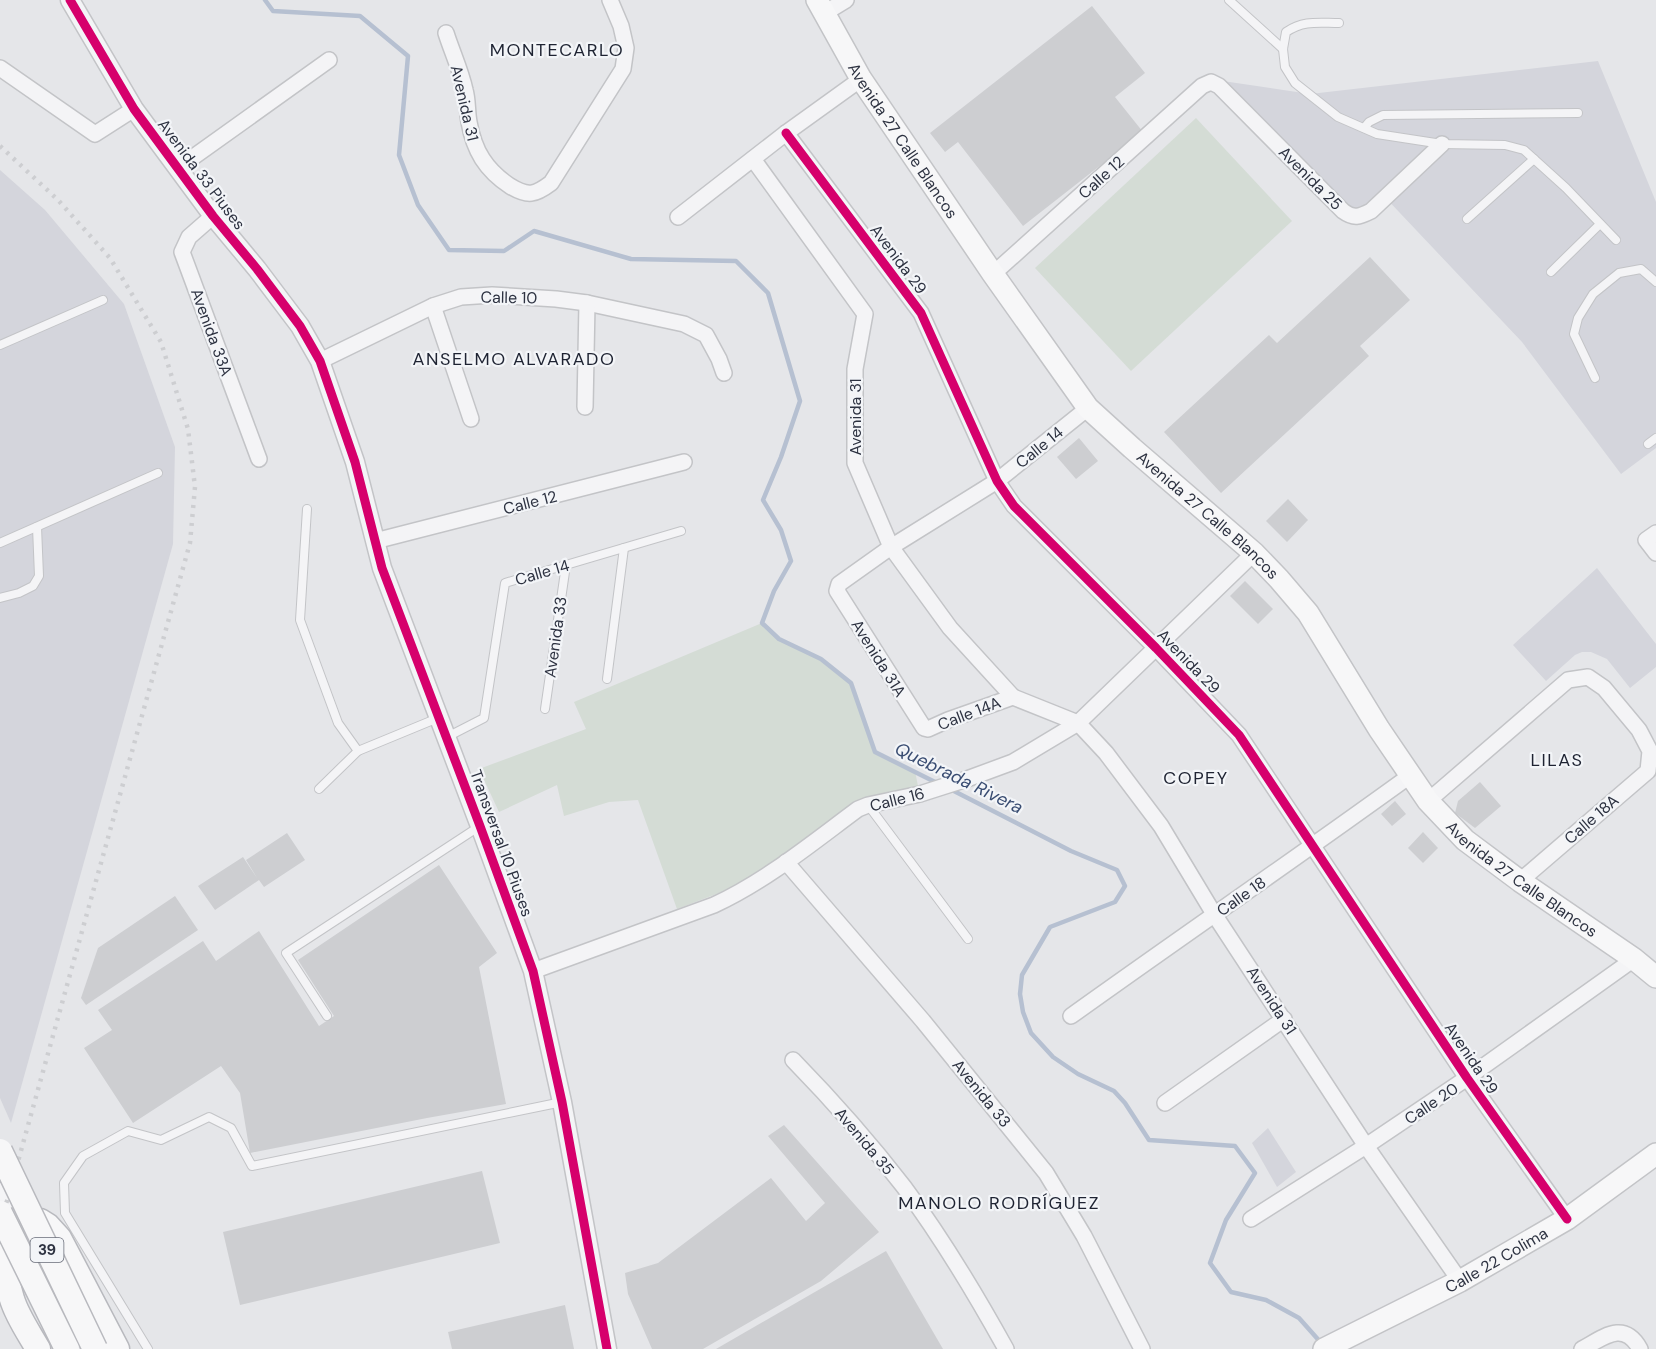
<svg xmlns="http://www.w3.org/2000/svg" width="1656" height="1349" font-family="'DM Sans',sans-serif">
	<style>
		.built { fill: #d4d5dc }
		.green { fill: #d4dcd5 }
		.lines { fill: none; stroke-linecap: round; stroke-linejoin: round }
		.stream { stroke: #b6c0d1; stroke-width: 4.5 }
		.building { fill: #cdced1 }
		.service-casing { stroke: #c3c4c7; stroke-width: 10 }
		.minor-casing { stroke: #c3c4c7; stroke-width: 18 }
		.tertiary-casing { stroke: #c3c4c7; stroke-width: 21 }
		.secondary-casing { stroke: #c3c4c7; stroke-width: 24 }
		.trunk-casing { stroke: #b8b9be; stroke-width: 27 }
		.service { stroke: #f4f4f6; stroke-width: 8 }
		.minor { stroke: #f4f4f6; stroke-width: 15 }
		.tertiary { stroke: #f4f4f6; stroke-width: 18 }
		.secondary { stroke: #f7f7f8; stroke-width: 21 }
		.trunk { stroke: #f7f7f8; stroke-width: 24 }
		.rail { stroke: #cdced1; stroke-width: 4.5; stroke-dasharray: 3 6; stroke-linecap: butt }
		.trunk-bridge-casing { stroke: #b8b9be; stroke-width: 27; stroke-linecap: butt }
		.trunk-bridge { stroke: #f7f7f8; stroke-width: 24 }
		.cycleway-casing { stroke: #f3f5f8; stroke-width: 13 }
		.cycleway { stroke: #d6006c; stroke-width: 9 }
		.labels { text-anchor: middle; stroke-width: 4.5; stroke-linejoin: round; paint-order: stroke }
		.shield { fill: #f3f5f8; stroke: #686c78; stroke-width: 1.5 }
		.shield-label { font-size: 15px; font-weight: bold; fill: #2d3241 }
		.street-label { font-size: 16px; fill: #2d3241; stroke: #f3f5f8 }
		.neighbourhood-label { font-size: 18px; letter-spacing: 1.5px; fill: #1e2332; stroke: #f3f5f8 }
		.water-label { font-size: 18px; font-style: italic; fill: #3a4d72; stroke: #f3f5f8 }
	</style>
	<rect width="100%" height="100%" fill="#e5e6e9"/>
	<g class="built">
		<polygon points="1598,61 1656,202 1656,448 1621,474 1522,342 1382,194 1344,217 1216,80 1310,94"/>
		<polygon points="0,170 45,210 124,304 175,447 173,544 11,1123 0,1098"/>
		<polygon points="1597,568 1656,644 1656,667 1630,688 1607,659 1591,652 1582,652 1575,655 1546,681 1513,645"/>
		<polygon points="1268,1128 1296,1172 1277,1187 1252,1143"/>
	</g>
	<g class="green">
		<polygon points="1196,118 1292,221 1131,371 1035,268"/>
		<polygon points="762,623 779,639 821,659 851,683 875,752 915,771 919,791 893,796 867,797 857,801 785,854 732,888 677,909 638,800 609,802 564,816 557,785 499,812 479,769 586,729 574,702"/>
	</g>
	<g class="lines">
		<g class="stream">
			<polyline points="265,0 273,11 360,16 408,56 399,155 418,205 449,250 504,251 534,231 631,259 736,261 768,293 800,401 781,457 763,500 781,530 791,561 774,591 762,623 779,639 821,659 851,683 875,752 939,784"/>
			<polyline points="950,789 1071,851 1117,870 1125,886 1115,902 1050,927 1022,975 1020,994 1023,1012 1031,1033 1053,1057 1078,1074 1114,1091 1125,1103 1149,1140 1235,1146 1255,1173 1226,1220 1210,1263 1231,1292 1266,1300 1299,1318 1323,1345"/>
		</g>
	</g>
	<g class="building">
		<polygon points="1092,6 1145,73 1115,97 1143,132 1023,226 958,142 945,152 930,133"/>
		<polygon points="1370,257 1410,300 1360,346 1369,356 1221,493 1164,432 1269,335 1277,343"/>
		<polygon points="1079,438 1098,461 1076,479 1057,457"/>
		<polygon points="1288,499 1308,520 1287,542 1266,521"/>
		<polygon points="1245,581 1273,609 1258,624 1230,596"/>
		<polygon points="1480,782 1501,806 1475,828 1455,813 1458,801"/>
		<polygon points="1395,801 1406,814 1392,826 1381,814"/>
		<polygon points="1423,832 1438,848 1423,863 1408,848"/>
		<polygon points="287,833 305,860 264,887 259,880 215,910 198,886 243,857 257,878 246,860"/>
		<polygon points="439,865 497,953 479,967 506,1104 427,1118 250,1153 240,1093 221,1066 133,1123 84,1048 112,1030 98,1010 203,941 216,961 259,931 319,1026 334,1016 298,960"/>
		<polygon points="175,896 198,930 86,1005 81,998 98,948"/>
		<polygon points="784,1125 879,1232 821,1281 703,1349 652,1349 628,1294 625,1273 658,1263 771,1178 806,1221 825,1203 768,1136"/>
		<polygon points="482,1171 500,1243 240,1305 223,1232"/>
		<polygon points="886,1251 943,1349 716,1349"/>
		<polygon points="565,1305 574,1349 452,1349 448,1332"/>
	</g>
	<g class="lines">
		<defs>
			<g id="service">
				<polyline points="1229,0 1283,49"/>
				<path d="M1339,23C1318,23 1304,20 1286,32L1283,49L1285,67L1295,83L1338,117L1377,134L1442,144L1505,145L1524,150L1566,188L1616,240"/>
				<polyline points="1364,128 1369,122 1383,115 1578,113"/>
				<polyline points="1467,219 1534,159"/>
				<polyline points="1551,272 1600,224"/>
				<polyline points="0,345 103,300"/>
				<polyline points="1595,378 1574,334 1578,318 1593,294 1619,273 1641,269 1656,282"/>
				<polyline points="1648,444 1656,438"/>
				<polyline points="307,509 300,620 338,723 358,751"/>
				<polyline points="0,543 158,473"/>
				<polyline points="0,598 19,593 33,586 39,576 37,527"/>
				<polyline points="607,679 624,548"/>
				<polyline points="545,709 566,565"/>
				<polyline points="447,737 484,718 505,583 681,531"/>
				<polyline points="319,789 358,751 438,718"/>
				<polyline points="868,805 968,939"/>
				<polyline points="327,1016 286,953 480,826"/>
				<polyline points="148,1349 65,1213 64,1183 83,1156 128,1131 161,1140 209,1117 231,1128 252,1166 562,1102"/>
			</g>
			<g id="minor">
				<polyline points="823,14 846,0"/>
				<path d="M446,33C452,52 461,71 465,90C468,100 467,112 469,122C474,151 486,170 510,186C528,197 535,195 551,183L623,69L626,48L621,26L610,0"/>
				<polyline points="0,68 95,134 134,109"/>
				<polyline points="786,133 921,313 997,481 1014,506 1156,648 1239,735 1467,1078 1567,1219"/>
				<polyline points="753,159 865,314 855,369 855,463 891,547 950,628 1013,697"/>
				<polyline points="178,168 329,60"/>
				<polyline points="213,216 189,237 182,252 259,459"/>
				<polyline points="678,217 786,133 861,79"/>
				<path d="M993,274L1202,86L1211,82L1219,86L1343,211C1354,219 1359,217 1371,211L1442,144"/>
				<polyline points="433,306 471,419"/>
				<polyline points="320,361 433,306 461,297 492,295 556,299 587,303 684,324 706,335 719,359 724,373"/>
				<polyline points="585,407 587,303"/>
				<polyline points="1088,408 997,481 891,547 839,584 837,591 924,728 928,729 948,720 1013,697 1078,723 1106,753 1161,826 1214,914 1366,1146 1460,1281"/>
				<polyline points="1656,533 1646,540 1656,553"/>
				<polyline points="375,541 684,462"/>
				<polyline points="1428,801 1568,680 1588,677 1604,688 1639,730 1650,751 1648,771 1520,881"/>
				<polyline points="786,862 923,1021 1046,1173 1084,1236 1142,1349"/>
				<path d="M533,971L714,905C766,881 812,843 858,809L868,805L920,794L967,779L1013,762L1078,723L1254,553"/>
				<path d="M1071,1016C1184,935 1298,857 1411,775"/>
				<path d="M793,1060C832,1100 870,1143 904,1187C942,1238 975,1293 1006,1349"/>
				<polyline points="1165,1103 1284,1019"/>
				<polyline points="0,1186 18,1224"/>
				<polyline points="1251,1219 1366,1146 1467,1078 1634,959"/>
				<path d="M1582,1349C1604,1337 1624,1320 1640,1349"/>
			</g>
			<polyline id="tertiary" points="70,0 134,109 213,216 257,269 300,326 320,361 355,462 382,568 480,826 533,971 562,1102 607,1349"/>
			<g id="secondary">
				<path id="s1" d="M817,0L861,79L993,274L1088,408L1132,448L1254,553L1279,579L1308,613L1379,729L1428,801L1465,840L1520,881L1634,959L1656,977"/>
				<path id="s2" d="M1324,1349L1460,1281L1567,1219L1656,1154"/>
			</g>
			<path id="trunk" d="M38,1349C29,1333 17,1316 12,1299C5,1278 0,1238 21,1225C27,1222 33,1222 40,1221L48,1226L59,1238L117,1349"/>
		</defs>
		<use href="#service" class="service-casing"/>
		<use href="#minor" class="minor-casing"/>
		<use href="#tertiary" class="tertiary-casing"/>
		<use href="#secondary" class="secondary-casing"/>
		<use href="#trunk" class="trunk-casing"/>
		<use href="#service" class="service"/>
		<use href="#minor" class="minor"/>
		<use href="#tertiary" class="tertiary"/>
		<use href="#secondary" class="secondary"/>
		<use href="#trunk" class="trunk"/>
		<polyline class="rail" points="0,146 58,200 110,258 161,342 188,429 195,487 190,543 7,1201 0,1219"/>
		<defs>
			<g id="trunk-bridge">
				<polyline points="0,1151 95,1349"/>
				<polyline points="0,1213 67,1349"/>
			</g>
		</defs>
		<use href="#trunk-bridge" class="trunk-bridge-casing"/>
		<use href="#trunk-bridge" class="trunk-bridge"/>
		<defs>
			<g id="cycleway">
				<polyline points="70,0 134,109 213,216 257,269 300,326 320,361 355,462 382,568 480,826 533,971 562,1102 607,1349"/>
				<polyline points="786,133 921,313 997,481 1014,506 1156,648 1239,735 1467,1078 1567,1219"/>
			</g>
		</defs>
		<use href="#cycleway" class="cycleway-casing"/>
		<use href="#cycleway" class="cycleway"/>
	</g>
	<g class="labels">
		<rect class="shield" x="30.5" y="1238" width="33" height="24" rx="4.5"/>
		<g class="shield-label">
			<text x="47" y="1255">39</text>
		</g>
		<g class="street-label">
			<text transform="translate(465 103) rotate(77)" y="6">Avenida 31</text>
			<text dy="6" stroke="none"><textPath href="#s1" startOffset="165">Avenida 27 Calle Blancos</textPath></text>
			<text transform="translate(202 174) rotate(53)" y="6">Avenida 33 Piuses</text>
			<text transform="translate(1101 177) rotate(-42)" y="6">Calle 12</text>
			<text transform="translate(1311 178) rotate(45)" y="6">Avenida 25</text>
			<text transform="translate(899 259) rotate(53)" y="6">Avenida 29</text>
			<text transform="translate(509 297) rotate(1)" y="6">Calle 10</text>
			<text transform="translate(212 332) rotate(70)" y="6">Avenida 33A</text>
			<text transform="translate(855 417) rotate(-90)" y="6">Avenida 31</text>
			<text transform="translate(1039 447) rotate(-39)" y="6">Calle 14</text>
			<text transform="translate(530 502) rotate(-14)" y="6">Calle 12</text>
			<text dy="6" stroke="none"><textPath href="#s1" startOffset="651">Avenida 27 Calle Blancos</textPath></text>
			<text transform="translate(542 572) rotate(-16)" y="6">Calle 14</text>
			<text transform="translate(555 637) rotate(-82)" y="6">Avenida 33</text>
			<text transform="translate(879 658) rotate(58)" y="6">Avenida 31A</text>
			<text transform="translate(1189 661) rotate(46)" y="6">Avenida 29</text>
			<text transform="translate(969 713) rotate(-21)" y="6">Calle 14A</text>
			<text transform="translate(897 799) rotate(-14)" y="6">Calle 16</text>
			<text transform="translate(1591 819) rotate(-41)" y="6">Calle 18A</text>
			<text transform="translate(502 843) rotate(70)" y="6">Transversal 10 Piuses</text>
			<text dy="6" stroke="none"><textPath href="#s1" startOffset="1137">Avenida 27 Calle Blancos</textPath></text>
			<text transform="translate(1241 896) rotate(-35)" y="6">Calle 18</text>
			<text transform="translate(1272 1000) rotate(57)" y="6">Avenida 31</text>
			<text transform="translate(1472 1058) rotate(56)" y="6">Avenida 29</text>
			<text transform="translate(982 1093) rotate(51)" y="6">Avenida 33</text>
			<text transform="translate(1431 1103) rotate(-34)" y="6">Calle 20</text>
			<text transform="translate(865 1141) rotate(50)" y="6">Avenida 35</text>
			<text dy="6" stroke="none"><textPath href="#s2" startOffset="194">Calle 22 Colima</textPath></text>
		</g>
		<g class="neighbourhood-label">
			<text x="557" y="56">MONTECARLO</text>
			<text x="514" y="365">ANSELMO ALVARADO</text>
			<text x="1557" y="766">LILAS</text>
			<text x="1196" y="784">COPEY</text>
			<text x="999" y="1209">MANOLO RODRÍGUEZ</text>
		</g>
		<g class="water-label">
			<text transform="translate(959 778) rotate(26)" y="6">Quebrada Rivera</text>
		</g>
	</g>
</svg>
